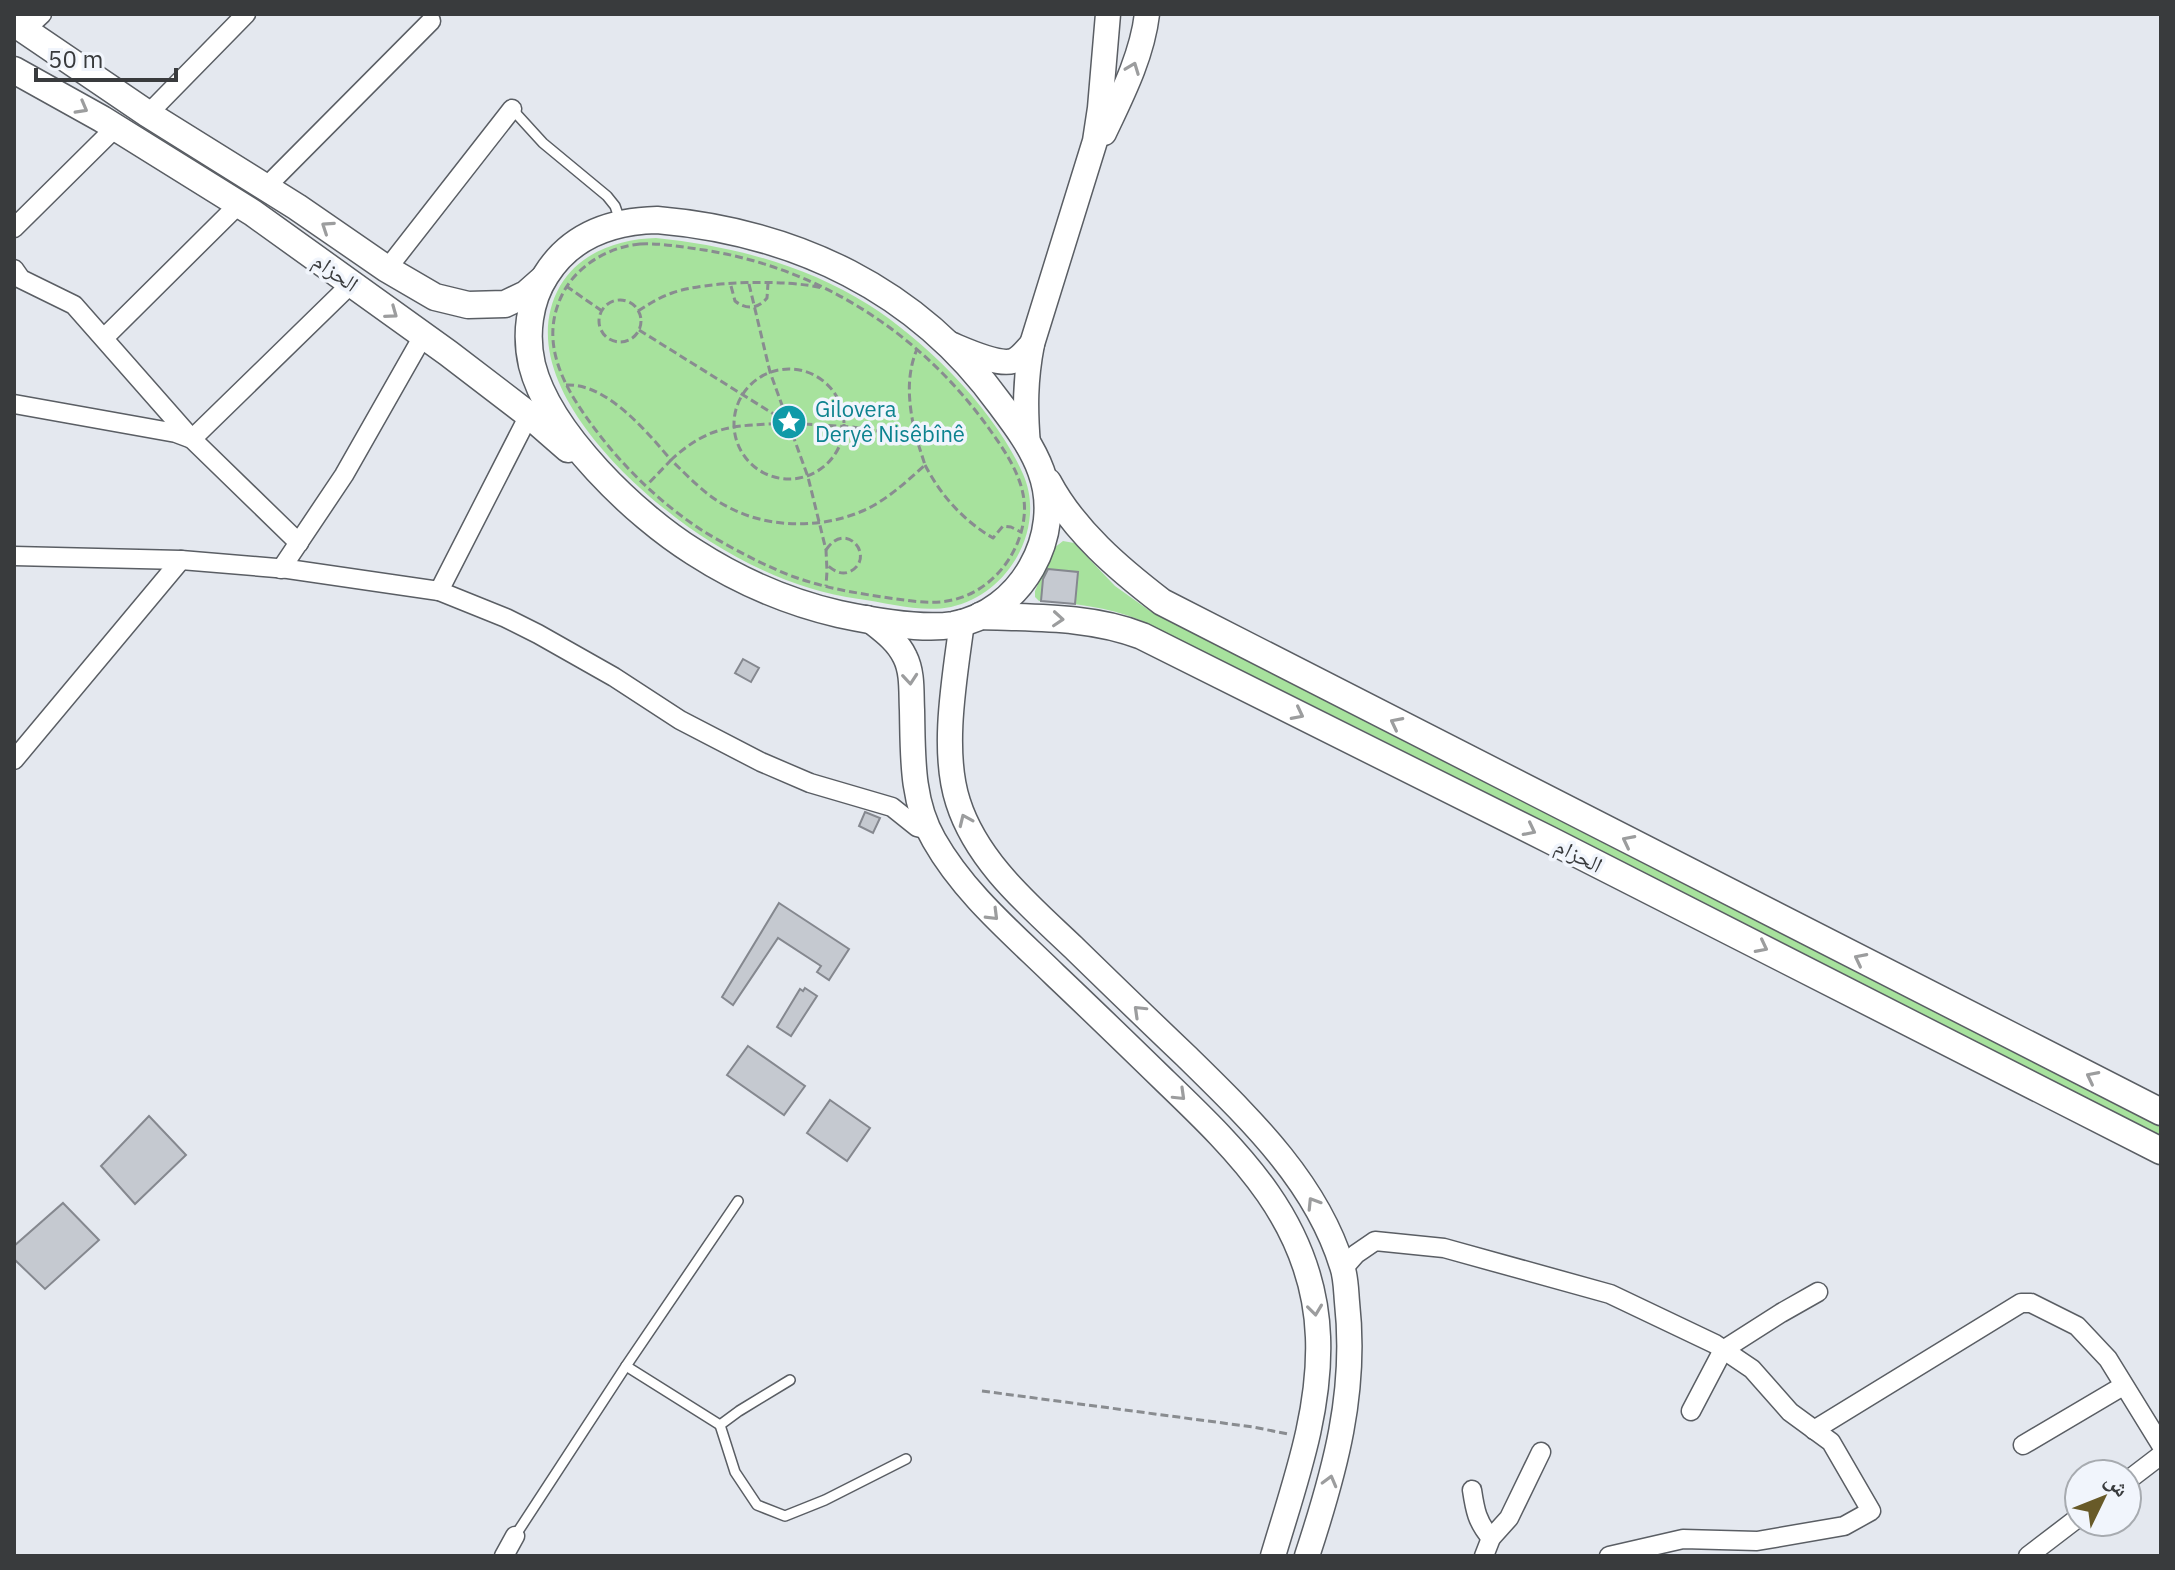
<svg xmlns="http://www.w3.org/2000/svg" width="2175" height="1570" font-family="'IBM Plex Sans','Noto Naskh Arabic',sans-serif">
	<style>
		.green { fill: #a7e29d }
		.building { fill: #c5c9d0; stroke: #85888f; stroke-width: 2 }
		.lines { fill: none; stroke-linecap: round; stroke-linejoin: round }
		.service-casing { stroke: #5a5e64; stroke-width: 12 }
		.minor-casing { stroke: #5a5e64; stroke-width: 21 }
		.tertiary-casing { stroke: #5a5e64; stroke-width: 27 }
		.secondary-casing { stroke: #5a5e64; stroke-width: 29 }
		.path { stroke: #898c90; stroke-width: 3; stroke-dasharray: 8 4; stroke-linecap: butt }
		.service { stroke: #fff; stroke-width: 9 }
		.minor { stroke: #fff; stroke-width: 18 }
		.tertiary { stroke: #fff; stroke-width: 24 }
		.secondary { stroke: #fff; stroke-width: 26 }
		.oneway { stroke: #9c9d9e }
		.labels { text-anchor: middle; stroke-width: 7; stroke-linejoin: round; paint-order: stroke }
		.street-label { font-size: 22px; fill: #393b3d; stroke: #f1f5fc }
		.culture-label { font-size: 22px; fill: #0d838f; stroke: #f1f5fc; text-anchor: start }
	</style>
	<rect width="100%" height="100%" fill="#e4e8ef"/>
	<g class="green">
		<path d="M656,238C732,246 803,264 869,305C927,342 995,410 1023,474C1047,528 1008,595 951,607C921,613 888,603 859,599C806,592 756,570 711,542C640,498 507,380 560,286C580,252 619,239 656,238Z"/>
		<path d="M1063,541L1074,543L1115,586L1150,611L2161,1125V1137L1366,732L1140,620C1107,607 1074,603 1039,601L1035,597V591L1054,548Z"/>
	</g>
	<g class="building">
		<polygon points="1048,569 1078,572 1075,604 1041,601 1043,579"/>
		<polygon points="743,659 759,668 751,682 735,673"/>
		<polygon points="865,812 880,818 873,833 859,826"/>
		<polygon points="779,903 849,949 829,980 817,972 821,966 778,938 733,1005 722,997"/>
		<polygon points="805,988 817,996 791,1036 777,1027 800,989 803,991"/>
		<polygon points="748,1046 805,1086 784,1115 727,1075"/>
		<polygon points="830,1100 870,1128 847,1161 807,1133"/>
		<polygon points="149,1116 186,1155 135,1204 101,1166"/>
		<polygon points="63,1203 99,1240 45,1289 14,1259 14,1246"/>
	</g>
	<g class="lines">
		<defs>
			<g id="service">
				<polyline points="512,109 543,143 607,196 615,206 621,223"/>
				<polyline points="626,1366 720,1425"/>
				<polyline points="790,1380 739,1411 720,1425 735,1472 757,1505 785,1516 825,1500 906,1459"/>
				<polyline points="515,1536 626,1366 738,1201"/>
			</g>
			<g id="minor">
				<polyline points="25,30 42,14"/>
				<polyline points="148,114 246,14"/>
				<polyline points="266,187 431,21"/>
				<polyline points="14,228 116,127"/>
				<polyline points="14,269 21,279 74,305 192,439 299,543"/>
				<polyline points="387,269 512,109"/>
				<polyline points="104,338 238,205"/>
				<polyline points="14,404 176,433 192,439 352,283"/>
				<polyline points="14,556 181,560 288,569 439,591 506,618 538,634 614,677 680,720 761,762 810,783 892,807 917,827 929,830"/>
				<polyline points="281,569 344,475 423,336"/>
				<polyline points="439,591 529,415"/>
				<polyline points="14,760 181,560"/>
				<polyline points="1343,1269 1356,1254 1375,1241 1444,1248 1610,1294 1715,1344 1752,1369 1790,1412 1831,1442 1871,1511 1844,1526 1757,1541 1683,1539 1609,1556"/>
				<polyline points="1691,1411 1723,1350 1781,1313 1818,1292"/>
				<polyline points="1814,1430 2021,1303 2031,1303 2077,1326 2108,1359 2161,1445"/>
				<polyline points="2023,1445 2123,1386"/>
				<polyline points="2127,1481 2161,1455"/>
				<path d="M1472,1490C1475,1510 1477,1522 1491,1538"/>
				<polyline points="504,1556 515,1536"/>
				<polyline points="1484,1556 1491,1538 1509,1518 1541,1452"/>
				<polyline points="2028,1556 2079,1517"/>
			</g>
			<g id="tertiary">
				<path d="M1104,133C1122,95 1142,56 1147,14"/>
				<path d="M945,342C961,348 996,366 1013,361C1021,358 1026,350 1032,344"/>
				<path d="M1028,445C1025,409 1025,380 1032,344L1095,141L1100,108L1108,14"/>
				<path d="M867,618C882,630 897,640 905,657C913,673 911,693 912,710C913,754 911,801 934,840C964,893 1012,933 1055,975C1092,1010 1128,1045 1164,1080C1240,1153 1314,1224 1318,1337C1321,1412 1294,1485 1273,1556"/>
				<path d="M962,622C955,676 941,750 958,802C977,862 1029,905 1073,947C1110,983 1148,1020 1186,1056C1248,1117 1316,1181 1342,1266C1346,1277 1346,1291 1347,1302C1357,1392 1335,1471 1307,1556"/>
			</g>
			<g id="secondary">
				<polyline points="14,23 148,114 297,207 387,269 435,297 468,305 505,304 526,294 543,279"/>
				<polyline points="14,70 102,119 253,213 448,353 529,415 568,449"/>
				<path d="M657,220C795,232 917,289 1000,404C1015,424 1032,446 1041,471C1065,535 1021,613 953,625C919,630 872,621 839,614C787,602 739,581 694,552C636,516 549,433 532,365C525,335 529,301 546,275C571,235 612,221 657,220Z"/>
				<path d="M1048,482C1074,531 1119,569 1162,602L2161,1112"/>
				<path d="M980,616C1034,618 1091,616 1142,636L1550,840L2161,1151"/>
			</g>
		</defs>
		<use href="#service" class="service-casing"/>
		<use href="#minor" class="minor-casing"/>
		<use href="#tertiary" class="tertiary-casing"/>
		<use href="#secondary" class="secondary-casing"/>
		<g class="path">
			<path d="M640,244C662,243 682,247 704,250C820,268 922,334 990,430C1008,455 1028,485 1024,517C1020,557 988,595 947,601C930,604 912,601 896,599C855,593 815,587 777,570C752,559 726,545 703,531C660,503 622,466 592,425C563,386 539,342 562,295C576,266 608,247 640,244Z"/>
			<polyline points="749,284 770,372 808,477 826,550 827,571 826,586"/>
			<polyline points="566,286 602,311"/>
			<path d="M731,286L735,301C746,310 758,309 767,298L768,283"/>
			<circle cx="620" cy="321" r="21"/>
			<path d="M638,311C649,304 660,297 672,293C706,281 787,279 822,288"/>
			<path d="M639,330L788,423L852,427L916,437L925,465C906,482 885,502 860,512C819,529 767,528 728,507C706,496 689,477 671,460C711,423 737,426 788,423"/>
			<circle cx="789" cy="424" r="55"/>
			<path d="M566,385C607,383 647,432 671,460L647,485"/>
			<path d="M916,437C909,407 905,378 917,349"/>
			<path d="M925,465C941,496 964,521 993,538L1003,526L1011,527L1021,532"/>
			<path d="M826,550C846,519 876,557 851,571C842,576 834,571 827,565"/>
			<polyline points="982,1391 1253,1427 1288,1434"/>
		</g>
		<use href="#service" class="service"/>
		<use href="#minor" class="minor"/>
		<use href="#tertiary" class="tertiary"/>
		<use href="#secondary" class="secondary"/>
	</g>
	<defs><path id="oneway-chevron" d="M-2-3.5L2.5 0L-2 3.5" fill="none" stroke-width="1.6" stroke-linecap="round" stroke-linejoin="round" transform="scale(2)"/></defs>
	<g class="oneway">
		<use href="#oneway-chevron" transform="translate(1133 68) rotate(-69)"/>
		<use href="#oneway-chevron" transform="translate(82 108) rotate(29)"/>
		<use href="#oneway-chevron" transform="translate(327 227) rotate(-146)"/>
		<use href="#oneway-chevron" transform="translate(392 313) rotate(36)"/>
		<use href="#oneway-chevron" transform="translate(1058 619) rotate(4)"/>
		<use href="#oneway-chevron" transform="translate(910 679) rotate(85)"/>
		<use href="#oneway-chevron" transform="translate(1298 714) rotate(27)"/>
		<use href="#oneway-chevron" transform="translate(1396 723) rotate(-153)"/>
		<use href="#oneway-chevron" transform="translate(965 820) rotate(-114)"/>
		<use href="#oneway-chevron" transform="translate(1530 830) rotate(27)"/>
		<use href="#oneway-chevron" transform="translate(1628 841) rotate(-153)"/>
		<use href="#oneway-chevron" transform="translate(993 915) rotate(45)"/>
		<use href="#oneway-chevron" transform="translate(1762 947) rotate(27)"/>
		<use href="#oneway-chevron" transform="translate(1860 959) rotate(-153)"/>
		<use href="#oneway-chevron" transform="translate(1139 1011) rotate(-136)"/>
		<use href="#oneway-chevron" transform="translate(2092 1077) rotate(-153)"/>
		<use href="#oneway-chevron" transform="translate(1180 1095) rotate(44)"/>
		<use href="#oneway-chevron" transform="translate(1313 1203) rotate(-122)"/>
		<use href="#oneway-chevron" transform="translate(1315 1310) rotate(83)"/>
		<use href="#oneway-chevron" transform="translate(1330 1481) rotate(-75)"/>
	</g>
	<defs>
		<symbol id="sight-disc" viewBox="-11 -11 22 22"><circle r="9.5" fill="#0f9aa8" stroke="#f1f5fc"/><path d="M0-6L1.8-2.2L6-1.7L2.9 1.2L3.7 5.4L0 3.3L-3.7 5.4L-2.9 1.2L-6-1.7L-1.8-2.2Z" fill="#fff"/></symbol>
	</defs>
	<g fill-rule="evenodd">
		<use href="#sight-disc" x="769" y="402" width="40" height="40"/>
	</g>
	<g class="labels">
		<g class="street-label">
			<text transform="translate(336 272) rotate(35)" y="8">الحزام</text>
			<text transform="translate(1579 855) rotate(27)" y="8">الحزام</text>
		</g>
		<g class="culture-label">
			<text x="815" y="417">Gilovera<tspan x="815" dy="25">Deryê Nisêbînê</tspan></text>
		</g>
	</g>
	<rect width="2175" height="1570" fill="none" stroke="#393b3d" stroke-width="32"/>
	<g transform="translate(2103 1498) rotate(47)"><circle r="38" fill="#f1f5fc" stroke="#a7abb0" stroke-width="2"/>
	<path d="M0-6L14 30L0 20L-14 30Z" fill="#685a28"/>
	<text y="-12" font-size="22" font-weight="bold" text-anchor="middle" fill="#393b3d">ش</text>
	</g>
	<path d="M36 68v12h140v-12" fill="none" stroke="#393b3d" stroke-width="4"/>
	<text x="48" y="68" font-size="24" fill="#393b3d" stroke="#f1f5fc" stroke-width="6" paint-order="stroke">50 m</text>
</svg>
